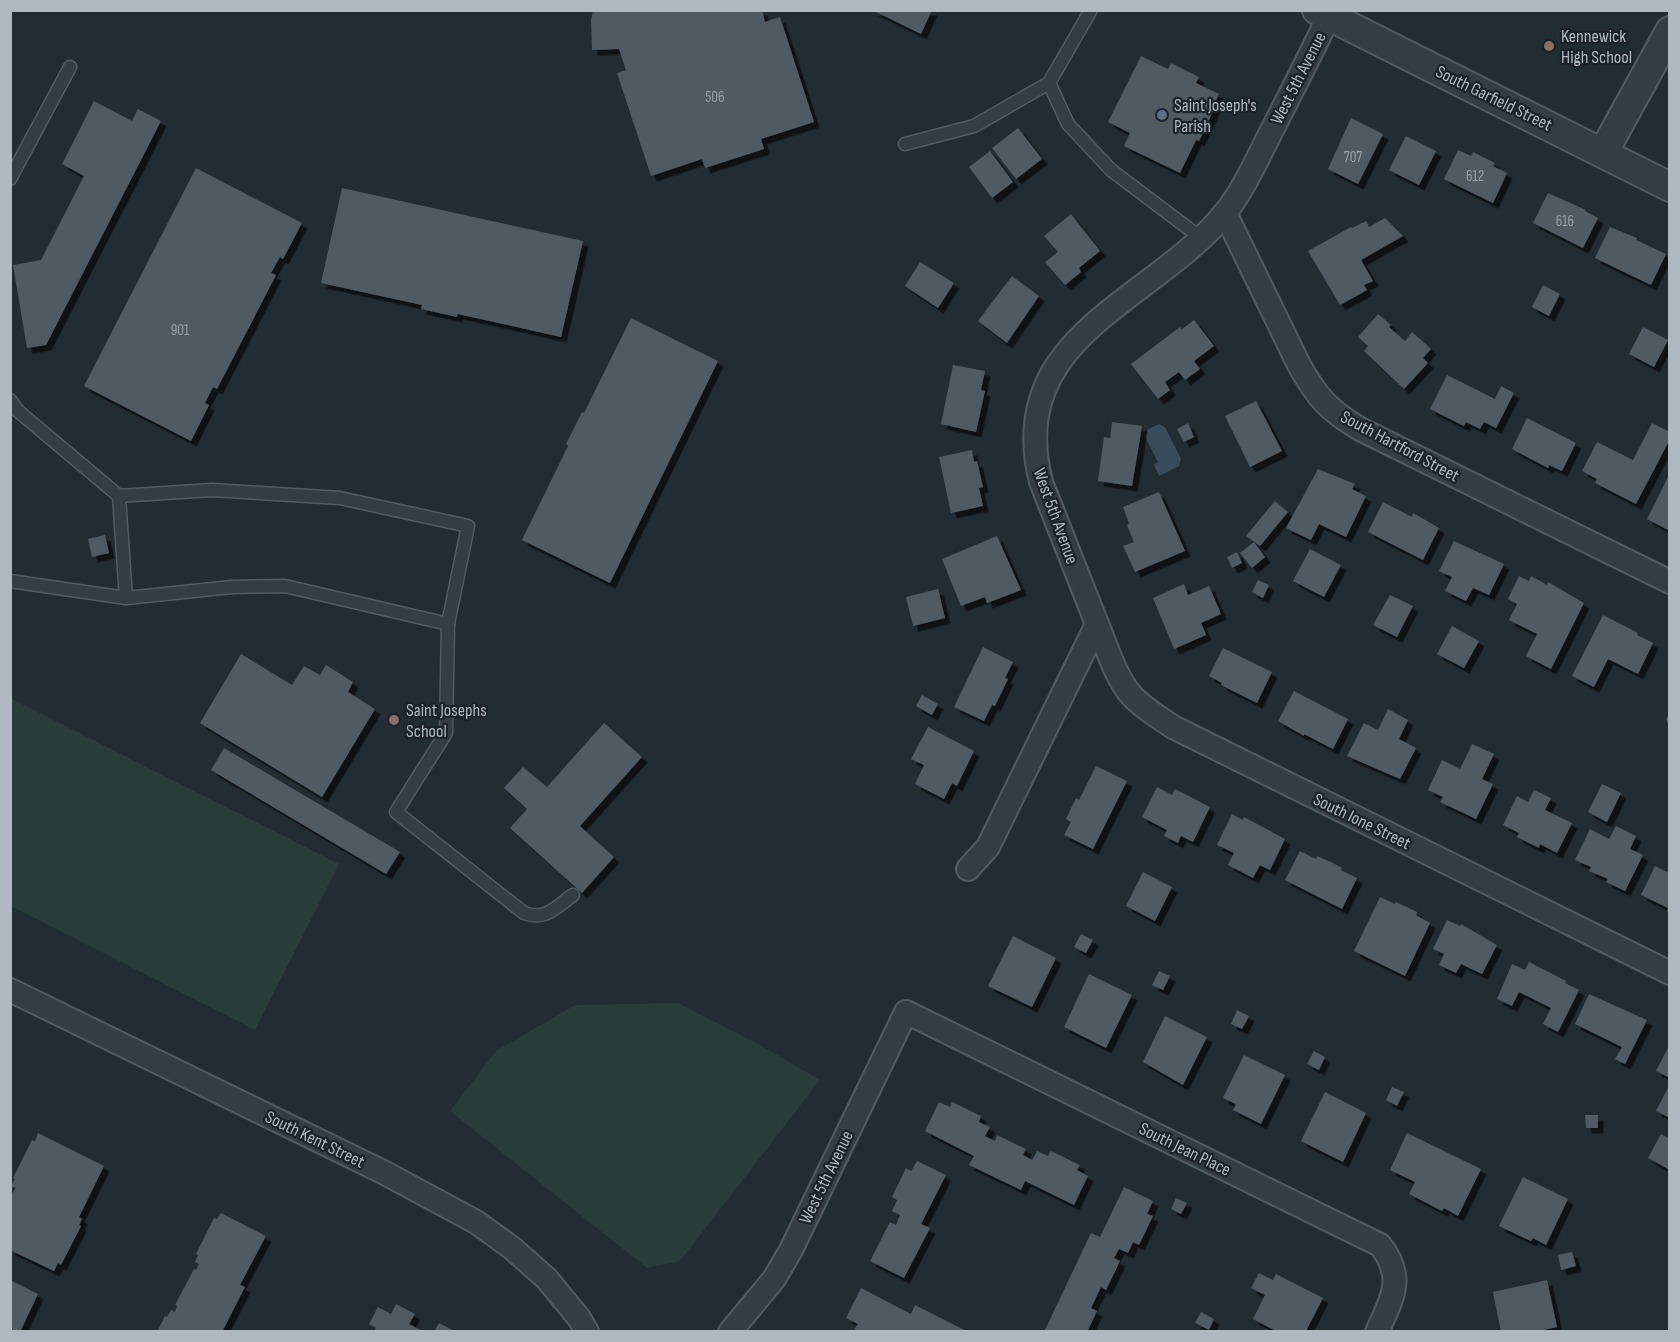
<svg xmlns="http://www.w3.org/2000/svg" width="1680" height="1342" font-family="'Sofia Sans Condensed',sans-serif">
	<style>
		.green { fill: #2a3c39 }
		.water { fill: #394c5b }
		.building { fill: #4f5a64; filter: url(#shadow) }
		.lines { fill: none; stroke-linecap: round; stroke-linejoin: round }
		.service-casing { stroke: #525b62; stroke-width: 15 }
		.minor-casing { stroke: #525b62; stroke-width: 26 }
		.tertiary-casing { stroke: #525b62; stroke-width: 32 }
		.service { stroke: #353d44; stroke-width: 12 }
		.minor { stroke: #353d44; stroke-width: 22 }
		.tertiary { stroke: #353d44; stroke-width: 28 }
		.education-dot { fill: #8d6e63; stroke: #1b2229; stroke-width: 2 }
		.service-dot { fill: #5c6f8a; stroke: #1b2229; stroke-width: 2 }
		.labels { text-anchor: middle; stroke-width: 4.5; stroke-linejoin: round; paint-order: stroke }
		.number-label { font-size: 15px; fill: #97a0aa }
		.poi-label { font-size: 18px; fill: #afb8c1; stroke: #1b2229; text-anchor: start }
		.street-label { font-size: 18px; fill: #afb8c1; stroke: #1b2229 }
	</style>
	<defs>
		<filter id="shadow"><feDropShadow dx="5.5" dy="5.5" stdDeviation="0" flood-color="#0009"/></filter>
	</defs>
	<rect width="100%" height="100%" fill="#222c33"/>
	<g class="green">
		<polygon points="10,698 339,864 255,1030 11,906"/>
		<polygon points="678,1003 758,1044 820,1080 680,1261 647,1268 450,1111 496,1051 575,1005"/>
	</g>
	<polygon class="water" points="1159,424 1165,427 1181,459 1179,466 1159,476 1154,465 1158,462 1145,437 1148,429"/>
	<g class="building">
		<polygon points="593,10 762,10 765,22 780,17 814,122 761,139 764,149 705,168 702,159 651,176 617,73 626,70 619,49 592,50 591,20"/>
		<polygon points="872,10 932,10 921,34"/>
		<polygon points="1141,56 1168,69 1171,63 1199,77 1196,83 1219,94 1213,106 1215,107 1199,141 1196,140 1180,173 1124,146 1130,133 1108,122"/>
		<polygon points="94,101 132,121 138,109 161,121 46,345 27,348 13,265 41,260 84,176 62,164"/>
		<polygon points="1351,118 1383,134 1358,184 1328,169"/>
		<polygon points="1018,128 1042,159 1016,179 992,148"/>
		<polygon points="1406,136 1436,151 1419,185 1389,170"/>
		<polygon points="1458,150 1471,156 1473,152 1495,163 1493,166 1507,173 1493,203 1444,179"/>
		<polygon points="990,151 1013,182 992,198 969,167"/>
		<polygon points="196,168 302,223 283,259 280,257 271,273 276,275 217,389 213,387 205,403 209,405 191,441 84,386"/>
		<polygon points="342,188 583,241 561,337 458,314 457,317 421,309 422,305 321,283"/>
		<polygon points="1548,193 1586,210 1585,211 1598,218 1583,248 1533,223"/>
		<polygon points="1071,214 1100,251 1079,268 1081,272 1065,285 1045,262 1058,252 1044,236"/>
		<polygon points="1385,218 1403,236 1361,260 1373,281 1364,285 1367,290 1340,305 1308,251 1351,227 1352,228 1366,221 1369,227"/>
		<polygon points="1610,227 1637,238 1636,240 1666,254 1651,285 1595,258"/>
		<polygon points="920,262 954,283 938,308 905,286"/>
		<polygon points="1012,276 1039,296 1007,343 978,321"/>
		<polygon points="1543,285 1560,294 1549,316 1532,307"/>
		<polygon points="1378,314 1391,325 1389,327 1405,341 1412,332 1431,349 1423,358 1428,363 1404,389 1364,351 1368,346 1358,337"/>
		<polygon points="631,318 718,361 610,583 522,540 568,446 566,444 582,412 584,413"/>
		<polygon points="1194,320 1214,346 1194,361 1200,369 1185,380 1179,372 1165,382 1170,390 1158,399 1131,364 1180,327 1181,330"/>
		<polygon points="1643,327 1668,340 1654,367 1629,354"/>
		<polygon points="953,365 985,371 981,390 985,391 976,432 941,424"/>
		<polygon points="1447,375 1495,399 1501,386 1514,393 1496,428 1484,422 1480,429 1466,422 1464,426 1430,409"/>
		<polygon points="1256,401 1282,451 1250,467 1225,416"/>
		<polygon points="1527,418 1576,443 1562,471 1549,465 1548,468 1512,449"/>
		<polygon points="1112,422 1142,426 1132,486 1098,481 1104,437 1110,438"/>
		<polygon points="1188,423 1194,437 1184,442 1177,429"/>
		<polygon points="1652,423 1670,432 1670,439 1636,504 1595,483 1597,479 1582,471 1597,442 1633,460"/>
		<polygon points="972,450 974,462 977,461 983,487 979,488 983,506 951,513 939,457"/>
		<polygon points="1318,469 1355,484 1352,489 1366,496 1346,537 1319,524 1311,540 1286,528"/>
		<polygon points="1670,473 1670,531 1647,519"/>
		<polygon points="1159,492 1185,551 1135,572 1123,546 1134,542 1127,525 1129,524 1123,507"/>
		<polygon points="1275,501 1288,512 1260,546 1246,536"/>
		<polygon points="1383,502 1412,517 1413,513 1439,528 1423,560 1368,532"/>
		<polygon points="105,535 109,553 92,557 88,539"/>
		<polygon points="997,536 1021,590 987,603 985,597 961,606 942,559"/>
		<polygon points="1454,541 1504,564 1489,595 1473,588 1466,601 1445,591 1452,577 1439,571"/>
		<polygon points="1254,542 1265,557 1252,568 1240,553"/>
		<polygon points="1310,549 1341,565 1324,597 1293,581"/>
		<polygon points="1237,552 1242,563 1232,568 1227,557"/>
		<polygon points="1519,576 1529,581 1531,576 1547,585 1548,582 1584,603 1551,669 1526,656 1537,634 1509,620 1517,604 1508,599"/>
		<polygon points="1258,580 1269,585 1263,598 1252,592"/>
		<polygon points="1184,584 1188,595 1209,586 1221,614 1201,623 1206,635 1174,649 1153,598"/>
		<polygon points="938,589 945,618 913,626 906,597"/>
		<polygon points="1390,595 1413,606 1397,637 1373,625"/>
		<polygon points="1603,615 1638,633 1637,635 1653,643 1638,674 1608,659 1594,687 1572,676"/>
		<polygon points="1452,626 1479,641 1464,668 1437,654"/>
		<polygon points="983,647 1013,662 1005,678 1008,679 995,706 992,705 984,721 954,707"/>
		<polygon points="1223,648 1272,672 1257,703 1221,685 1222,683 1209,676"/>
		<polygon points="241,654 292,685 304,666 320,675 326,665 353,682 348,692 375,709 322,797 200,723"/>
		<polygon points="1294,691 1348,719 1333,749 1304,734 1304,736 1278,721"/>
		<polygon points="922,695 938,704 932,715 916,706"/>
		<polygon points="1388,709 1408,720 1399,739 1416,748 1400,779 1347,756 1364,723 1378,730"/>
		<polygon points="1670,712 1670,729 1666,719"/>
		<polygon points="604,723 642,757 580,826 614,857 582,893 510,828 527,809 504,788 523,767 547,787"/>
		<polygon points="928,727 974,751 957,786 952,783 944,799 915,784 924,765 911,759"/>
		<polygon points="1472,744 1494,754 1482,779 1493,784 1476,819 1440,802 1443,797 1428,790 1442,760 1460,769"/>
		<polygon points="224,748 400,852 386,874 211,770"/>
		<polygon points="1096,766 1127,781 1093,849 1064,835 1071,822 1066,819 1076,798 1079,800"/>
		<polygon points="1602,784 1621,793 1607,822 1588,812"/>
		<polygon points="1157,787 1172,795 1175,789 1210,807 1193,842 1181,836 1178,843 1164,836 1167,830 1142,817"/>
		<polygon points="1534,790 1551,798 1545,810 1572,823 1557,853 1540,844 1539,848 1517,837 1519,833 1503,825 1517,796 1528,802"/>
		<polygon points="1232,814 1243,820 1244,817 1285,839 1270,870 1260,865 1253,878 1228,865 1234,853 1217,845"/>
		<polygon points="1616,826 1636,836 1630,849 1643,855 1625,891 1606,882 1608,879 1589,871 1591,867 1575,860 1590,829 1609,839"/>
		<polygon points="1300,851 1316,859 1317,856 1333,863 1342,868 1341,870 1357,878 1342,909 1285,880"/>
		<polygon points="1655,866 1667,872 1670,867 1670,912 1667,911 1668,908 1641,895"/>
		<polygon points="1143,872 1172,887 1155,921 1126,906"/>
		<polygon points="1380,897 1395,904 1396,902 1417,912 1416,915 1430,923 1405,976 1354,951"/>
		<polygon points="1447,920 1460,926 1461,924 1497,945 1482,974 1461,964 1456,973 1439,965 1444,954 1433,949"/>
		<polygon points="1081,934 1093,940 1086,953 1074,947"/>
		<polygon points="1013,936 1056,958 1032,1007 988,986"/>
		<polygon points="1529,962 1566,981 1565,983 1579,990 1558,1032 1543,1024 1551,1008 1519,992 1512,1006 1497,999 1512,964 1525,970"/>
		<polygon points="1159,971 1170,976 1163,990 1152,985"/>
		<polygon points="1089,974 1132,995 1106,1048 1064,1027"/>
		<polygon points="1589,994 1647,1020 1625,1064 1615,1059 1622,1047 1575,1024"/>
		<polygon points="1237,1010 1249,1016 1242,1029 1231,1024"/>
		<polygon points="1165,1016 1207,1037 1183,1085 1143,1062"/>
		<polygon points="1670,1044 1670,1078 1656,1071"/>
		<polygon points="1314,1051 1325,1057 1319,1070 1307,1064"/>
		<polygon points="1244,1055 1285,1075 1261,1124 1233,1110 1236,1104 1223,1098"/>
		<polygon points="1670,1084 1670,1118 1656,1111"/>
		<polygon points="1392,1087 1404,1092 1397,1106 1386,1100"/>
		<polygon points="1325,1092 1366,1113 1343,1162 1301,1141"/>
		<polygon points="939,1102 950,1107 952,1102 981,1116 979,1122 990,1127 985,1136 995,1141 997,1135 1026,1149 1023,1155 1032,1160 1037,1151 1048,1156 1051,1151 1080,1165 1077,1170 1088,1176 1074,1205 1025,1181 1021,1190 969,1165 974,1156 925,1131"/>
		<polygon points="1585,1115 1598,1115 1598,1128 1586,1128"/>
		<polygon points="38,1133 104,1166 79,1217 82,1219 79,1225 81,1226 61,1265 58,1263 54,1271 10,1250 10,1196 16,1188 11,1186 15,1179 13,1178 32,1140 35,1141"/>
		<polygon points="1407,1133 1481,1169 1458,1216 1444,1208 1442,1211 1409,1194 1415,1182 1390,1170"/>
		<polygon points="1661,1134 1670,1139 1670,1170 1648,1158"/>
		<polygon points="917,1161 946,1175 921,1224 930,1228 904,1278 870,1261 890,1222 896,1225 900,1215 892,1211 897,1200 892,1197 906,1168 911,1171"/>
		<polygon points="1523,1177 1568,1199 1546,1245 1533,1238 1531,1241 1499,1226"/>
		<polygon points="1124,1187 1153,1201 1147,1214 1153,1216 1139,1245 1133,1242 1128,1253 1119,1249 1114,1258 1120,1261 1106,1290 1101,1287 1091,1308 1097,1311 1087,1332 1044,1332 1091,1233 1100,1237"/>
		<polygon points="1176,1198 1187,1203 1181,1214 1171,1209"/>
		<polygon points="221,1213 266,1236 240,1285 245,1287 222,1332 157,1332 165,1316 167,1317 171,1310 175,1312 177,1306 175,1305 194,1269 196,1270 199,1264 195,1262 198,1255 196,1254 214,1218 217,1219"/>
		<polygon points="1572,1252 1576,1266 1561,1270 1558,1255"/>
		<polygon points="1259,1273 1273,1280 1276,1274 1323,1298 1306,1331 1278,1332 1253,1319 1265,1295 1251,1288"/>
		<polygon points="10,1280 38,1294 20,1332 10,1332"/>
		<polygon points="1547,1280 1557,1327 1534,1332 1501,1332 1493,1292"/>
		<polygon points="861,1288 911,1314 915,1305 968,1332 859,1332 854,1329 858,1324 846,1318"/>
		<polygon points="396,1304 415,1314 409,1324 424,1332 374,1332 376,1328 369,1324 378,1307 391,1314"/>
		<polygon points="1201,1312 1214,1319 1209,1330 1195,1323"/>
		<polygon points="439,1323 456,1332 434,1332"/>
	</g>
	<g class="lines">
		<defs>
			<g id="service">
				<polyline points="1049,83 1068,124 1111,170 1201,238"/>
				<polyline points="905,144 974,126 1049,83 1091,10"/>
				<polyline points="10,179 70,67"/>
				<polyline points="10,400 18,411 119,496 126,598"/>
				<path d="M119,496L212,490L340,498L468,526L448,624L446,733L396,812L524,913C546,921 556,907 573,895"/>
				<polyline points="10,581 126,598 232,587 285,586 448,624"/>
			</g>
			<g id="minor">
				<path d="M1225,213L1299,365C1317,397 1328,410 1360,429L1670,582"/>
				<path d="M1097,624C1107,647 1115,677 1132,696C1144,709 1159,717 1173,727L1670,973"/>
				<path d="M968,869L988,847L1097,624L1041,482C1004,335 1152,303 1225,213C1244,189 1256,161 1270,134C1290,95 1310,56 1329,16"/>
				<polyline points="10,990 385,1173 476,1222 512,1248 547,1279 579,1318 587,1332"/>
				<path d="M730,1332L774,1279L791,1250L906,1012L1380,1245C1406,1278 1392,1298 1377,1332"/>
			</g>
			<g id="tertiary">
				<polyline points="1317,10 1670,187"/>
				<polyline points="1603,153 1670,31"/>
			</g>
		</defs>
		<use href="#service" class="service-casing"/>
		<use href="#minor" class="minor-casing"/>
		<use href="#tertiary" class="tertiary-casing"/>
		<use href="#service" class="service"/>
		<use href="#minor" class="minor"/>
		<use href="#tertiary" class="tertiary"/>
	</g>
	<g class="education-dot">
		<circle cx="1549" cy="46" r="6"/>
		<circle cx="394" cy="720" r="6"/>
	</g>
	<circle class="service-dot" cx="1162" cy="115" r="6"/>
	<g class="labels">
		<g class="number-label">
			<text x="715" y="102">506</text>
			<text x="1353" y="162">707</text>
			<text x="1475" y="181">612</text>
			<text x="1565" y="226">616</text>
			<text x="180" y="335">901</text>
		</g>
		<g class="poi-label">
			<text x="1561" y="42">Kennewick<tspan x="1561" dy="21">High School</tspan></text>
			<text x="1174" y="111">Saint Joseph's<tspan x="1174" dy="21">Parish</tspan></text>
			<text x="406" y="716">Saint Josephs<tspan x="406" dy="21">School</tspan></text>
		</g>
		<g class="street-label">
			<text transform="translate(1298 78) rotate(-63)" y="6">West 5th Avenue</text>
			<text transform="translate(1494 98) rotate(26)" y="6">South Garfield Street</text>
			<text transform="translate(1400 446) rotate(28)" y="6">South Hartford Street</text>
			<text transform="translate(1056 516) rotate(70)" y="6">West 5th Avenue</text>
			<text transform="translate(1362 821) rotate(26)" y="6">South Ione Street</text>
			<text transform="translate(315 1139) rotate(26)" y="6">South Kent Street</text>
			<text transform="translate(1185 1149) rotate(26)" y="6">South Jean Place</text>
			<text transform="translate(826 1177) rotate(-64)" y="6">West 5th Avenue</text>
		</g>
	</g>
	<rect width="1680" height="1342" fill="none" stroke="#afb8c1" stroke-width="24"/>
</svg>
